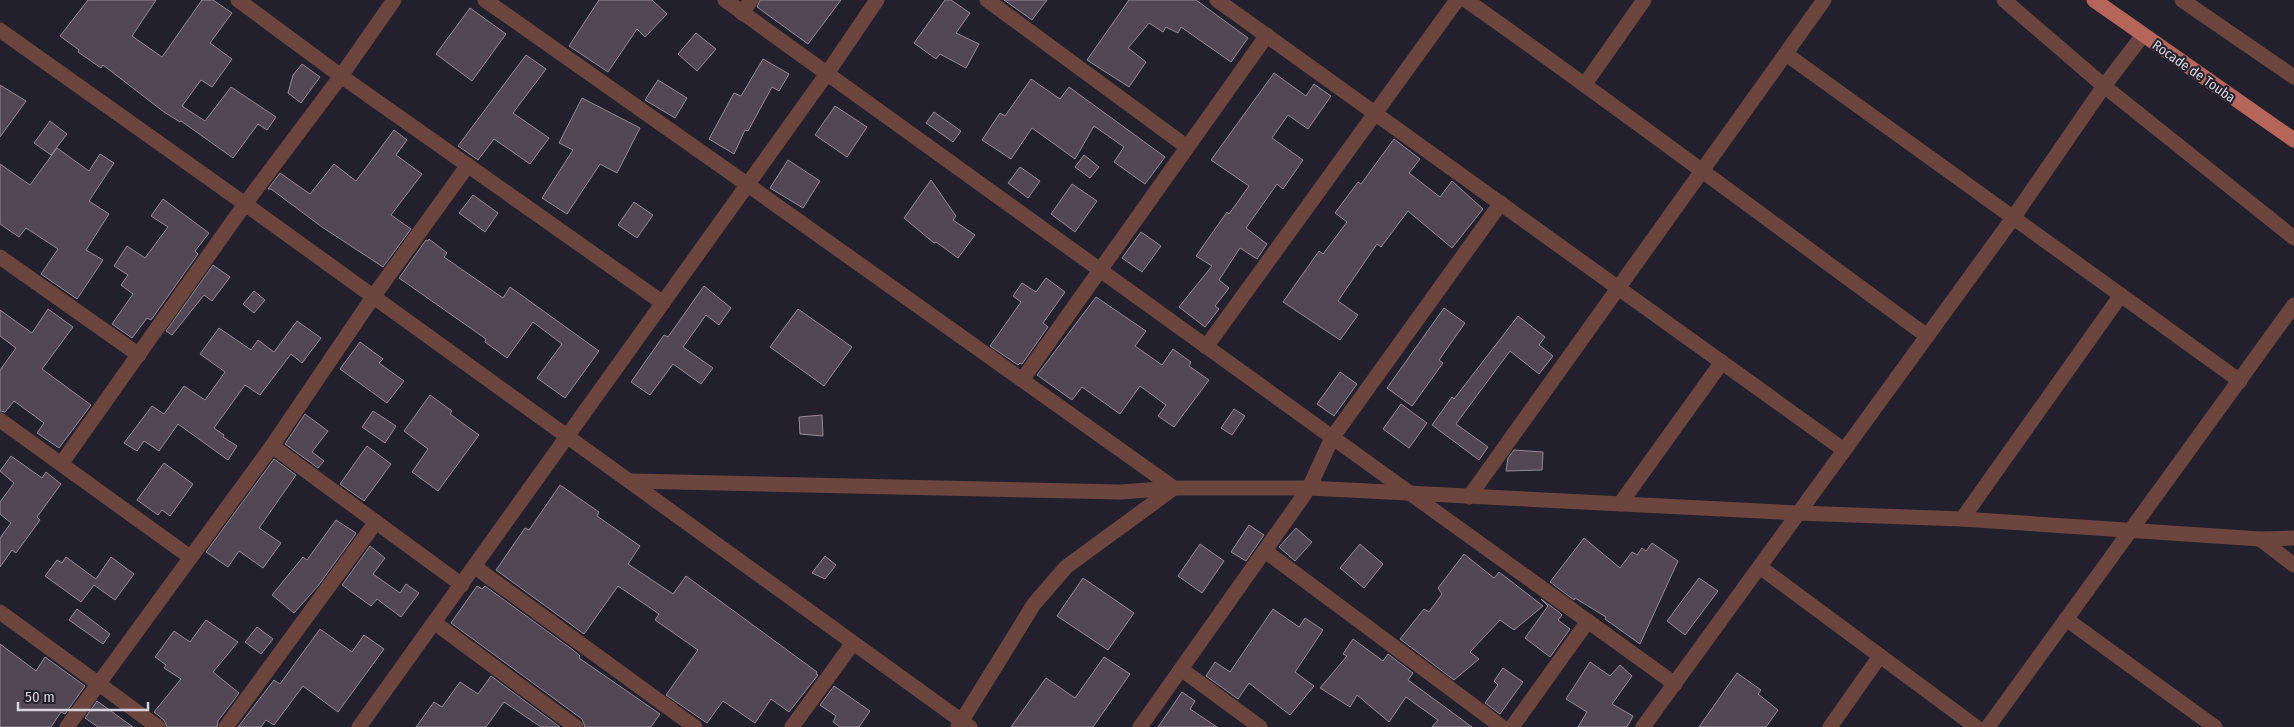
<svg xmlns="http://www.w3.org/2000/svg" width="2294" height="727" font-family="'Fira Sans Condensed',sans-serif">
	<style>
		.building { fill: #524754; stroke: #968a98 }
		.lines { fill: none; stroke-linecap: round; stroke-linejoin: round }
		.minor { stroke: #6d453f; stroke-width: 15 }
		.major { stroke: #b6655a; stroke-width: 15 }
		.labels { text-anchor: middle; stroke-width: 4; stroke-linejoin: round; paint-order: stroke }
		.street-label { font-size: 14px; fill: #d5d3dc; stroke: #23202d }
	</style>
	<rect width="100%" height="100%" fill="#23202d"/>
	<g class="building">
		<polygon points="88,0 156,0 132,36 162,57 202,0 213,0 232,13 210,43 232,59 212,87 201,80 182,106 205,121 231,87 276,117 267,130 258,124 233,158 181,121 180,122 164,112 103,65 101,68 78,52 79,50 60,36"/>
		<polygon points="599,0 652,0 667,14 645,37 637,29 608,72 569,46"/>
		<polygon points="760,0 841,0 808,44 757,7"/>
		<polygon points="945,0 951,0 970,13 956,33 979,44 966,68 940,54 936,59 914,43"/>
		<polygon points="1004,0 1047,0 1032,20"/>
		<polygon points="1129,0 1196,0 1248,38 1231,62 1181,27 1178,33 1166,27 1163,32 1149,23 1128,48 1146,62 1129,87 1087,60"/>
		<polygon points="470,8 506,34 472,81 436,54"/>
		<polygon points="696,33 716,49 697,71 678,54"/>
		<polygon points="526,55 546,69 513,113 549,138 530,164 494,139 478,160 458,146"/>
		<polygon points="763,59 789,74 779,91 772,87 748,131 745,130 734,154 709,139 734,93 741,96"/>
		<polygon points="302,64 320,77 301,103 288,93 293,75"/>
		<polygon points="1274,73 1306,96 1314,84 1331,96 1308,129 1288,115 1272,138 1303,160 1283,189 1277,184 1246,228 1267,244 1257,259 1240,248 1219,280 1229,288 1215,306 1219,309 1205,327 1179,307 1212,266 1196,256 1227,212 1229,214 1249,186 1211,160"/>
		<polygon points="1031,79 1060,99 1069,87 1165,157 1145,184 1114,162 1124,147 1094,126 1075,159 1032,128 1011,159 982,140 1000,113 1005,116"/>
		<polygon points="658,80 687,98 675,118 645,100"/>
		<polygon points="0,85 26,101 0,137"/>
		<polygon points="582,98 640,128 617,173 600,164 567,214 542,198 573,150 559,143"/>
		<polygon points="835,106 867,127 847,157 815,135"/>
		<polygon points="934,112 961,131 953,142 926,123"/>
		<polygon points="50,121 67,134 51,155 34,143"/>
		<polygon points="394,130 407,140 396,155 422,174 391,215 411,229 383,267 322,227 271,189 268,189 280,173 310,194 334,164 356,181"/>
		<polygon points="1394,139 1420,159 1409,173 1440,197 1452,181 1483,209 1452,248 1408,211 1381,247 1377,244 1338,301 1358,315 1340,340 1283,302 1319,251 1323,254 1347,222 1335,213 1358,182 1361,184"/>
		<polygon points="57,148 89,171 100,154 114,163 89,201 109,214 86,250 103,260 77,299 41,274 58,249 26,228 19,237 0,224 0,164 30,185"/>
		<polygon points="1084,155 1099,167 1090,178 1075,167"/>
		<polygon points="788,160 820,181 803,208 770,188"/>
		<polygon points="1020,167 1040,181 1028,198 1008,183"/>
		<polygon points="931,180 956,216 953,220 975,235 958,258 936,242 934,243 904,218"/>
		<polygon points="1072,184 1097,201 1075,232 1051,214"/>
		<polygon points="473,195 498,213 485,232 459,213"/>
		<polygon points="163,199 209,233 195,251 198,254 151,320 147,318 132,338 112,324 133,294 121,285 128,275 114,266 127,246 145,258 168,227 151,216"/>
		<polygon points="634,202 653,215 637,238 618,225"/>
		<polygon points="1141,232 1161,246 1142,272 1122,258"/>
		<polygon points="429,239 447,253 444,257 503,298 510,287 599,351 565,398 537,378 562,344 533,322 507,358 485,342 486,339 399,278 426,240 428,241"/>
		<polygon points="213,265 230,277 212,301 204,295 172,335 166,331"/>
		<polygon points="1046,278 1065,292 1043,323 1048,327 1022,364 1020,363 1018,365 990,346 1021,302 1013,296 1022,283 1036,292"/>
		<polygon points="704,286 731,308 719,325 706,315 683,347 713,368 701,384 673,364 650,395 631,382 664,335 668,337"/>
		<polygon points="254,291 265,300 254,313 243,304"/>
		<polygon points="1096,297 1146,331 1135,346 1162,365 1173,349 1191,362 1189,366 1209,380 1174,427 1158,416 1166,405 1140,386 1120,414 1082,387 1072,400 1037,375"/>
		<polygon points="1444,308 1465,323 1439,360 1443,363 1412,406 1387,388"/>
		<polygon points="48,309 73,327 42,369 91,405 59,448 37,433 44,423 14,401 5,412 0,411 0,370 16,348 0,336 0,310 32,333"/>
		<polygon points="798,309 852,347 824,386 770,347"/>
		<polygon points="1518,316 1545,337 1539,345 1553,356 1539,374 1510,351 1478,394 1456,424 1488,447 1479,460 1432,425 1452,397 1454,399"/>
		<polygon points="297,321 321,338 302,363 291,354 260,395 245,385 214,428 224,435 223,437 237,446 228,460 178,424 159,451 144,441 137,451 124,443 152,406 164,414 184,386 205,400 225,372 200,354 219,328 251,350 258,340 274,352"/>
		<polygon points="360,342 383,359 379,363 404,381 387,403 340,369"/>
		<polygon points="1340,372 1357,384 1334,416 1317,404"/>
		<polygon points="430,395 452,411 450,414 479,435 438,491 412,472 428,449 404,431"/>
		<polygon points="1401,404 1427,423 1409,448 1383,429"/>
		<polygon points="1234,409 1245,416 1232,435 1221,428"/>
		<polygon points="373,411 396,426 385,443 362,427"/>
		<polygon points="305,414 328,431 312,452 324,461 318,468 285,444"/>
		<polygon points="822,415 823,436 800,434 799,417"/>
		<polygon points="367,446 391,464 364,501 340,484"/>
		<polygon points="1514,450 1543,452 1542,470 1506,471 1508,458"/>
		<polygon points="11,456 42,478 46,472 61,484 37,517 40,520 16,553 12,550 0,567 0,538 11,523 0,514 0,502 14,483 0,471"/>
		<polygon points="274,459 296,475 259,528 281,543 263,568 239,551 228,567 206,552"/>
		<polygon points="164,463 193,484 170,516 162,510 158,515 137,500"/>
		<polygon points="560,485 599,512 597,516 640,546 628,564 673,594 686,576 817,672 816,674 818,675 789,712 771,699 755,723 723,701 707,723 666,695 698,650 655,620 659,614 618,586 584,634 496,570 525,528 529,530"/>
		<polygon points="336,520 356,533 355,535 318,586 294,613 272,595 303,557 307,560"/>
		<polygon points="1249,525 1264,535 1246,561 1231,552"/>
		<polygon points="1296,528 1312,542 1295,561 1279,547"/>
		<polygon points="1584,538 1620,568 1632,552 1637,555 1642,548 1646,551 1652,543 1678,561 1640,644 1605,619 1606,617 1575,598 1574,600 1550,582"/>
		<polygon points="1200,544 1224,561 1202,593 1178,576"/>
		<polygon points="1360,544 1383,564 1364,588 1340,568"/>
		<polygon points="370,546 385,558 373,574 400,593 406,584 419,593 401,617 377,599 371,606 342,585"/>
		<polygon points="1464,554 1494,578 1499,572 1543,606 1514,630 1500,620 1470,652 1479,659 1454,680 1400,639 1424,609 1429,612 1442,594 1438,588"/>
		<polygon points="825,556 836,565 825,579 812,573"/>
		<polygon points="66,557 96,579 111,557 134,574 115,600 94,585 81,602 45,576 57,560 62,563"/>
		<polygon points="1083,578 1134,613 1108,650 1057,616"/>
		<polygon points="1699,578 1718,591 1685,635 1667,621"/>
		<polygon points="477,586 482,589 485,586 573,650 580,656 579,658 660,714 651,727 585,727 582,719 451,623"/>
		<polygon points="1541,599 1559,612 1562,615 1558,620 1570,629 1550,657 1525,638 1548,606"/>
		<polygon points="77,609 110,634 103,644 69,620"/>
		<polygon points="1273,609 1299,627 1305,618 1323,630 1295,672 1314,686 1290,715 1249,683 1238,699 1206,676 1215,662 1230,672"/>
		<polygon points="206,620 238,642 213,672 239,693 218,721 217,727 167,727 164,720 154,712 181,679 164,668 166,665 155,657 174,631 190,642"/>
		<polygon points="257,627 273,639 261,654 245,642"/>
		<polygon points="320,629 352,652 364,635 384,649 338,712 303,686 274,725 266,720 261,727 238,727 274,680 280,684"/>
		<polygon points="1353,639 1383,661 1388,654 1413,673 1408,680 1472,727 1432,727 1438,720 1406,697 1389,722 1357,695 1350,707 1320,688 1347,656 1343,654"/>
		<polygon points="0,644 36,671 45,657 85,686 65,714 61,712 51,727 0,727"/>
		<polygon points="1104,657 1130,674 1093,727 1011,727 1046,678 1075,698"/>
		<polygon points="1590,662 1610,676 1620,665 1632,676 1612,704 1633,716 1627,727 1578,727 1587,712 1566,699"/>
		<polygon points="1503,668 1523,682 1500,714 1485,703 1498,685 1494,681"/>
		<polygon points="1737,673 1761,690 1758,694 1778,710 1766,727 1699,727"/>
		<polygon points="491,676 560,727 541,727 504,702 486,727 416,727 434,702 442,707 460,682 478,694"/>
		<polygon points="834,686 870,711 859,727 840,727 833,722 836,716 820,705"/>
		<polygon points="1182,692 1195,701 1190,709 1217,727 1158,727"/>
		<polygon points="97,701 133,727 98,727 85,718"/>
	</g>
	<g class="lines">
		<g class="minor">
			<polyline points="238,0 341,76 663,303"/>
			<polyline points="485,0 748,185 1174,488 1066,567 1034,604 958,727"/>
			<polyline points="725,0 1675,684"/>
			<polyline points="987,0 1187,147"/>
			<polyline points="1217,0 1844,450"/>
			<path d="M1466,0C1621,109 1773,224 1927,336"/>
			<polyline points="2004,0 2104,86 2294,238"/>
			<polyline points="2182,0 2294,77"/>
			<polyline points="742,13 751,0"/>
			<polyline points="0,30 245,204 970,727"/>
			<polyline points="1786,54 2240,381"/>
			<polyline points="1585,84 1644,0"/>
			<polyline points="0,257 139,355"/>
			<polyline points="1206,347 1457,0"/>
			<polyline points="1022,380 1267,35"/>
			<polyline points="0,420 190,557"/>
			<polyline points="272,446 462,585"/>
			<polyline points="61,464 245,204 341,76 394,0"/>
			<polyline points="632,481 1121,492 1174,488 1309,488 1798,513 1962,519 2260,539 2294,538"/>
			<polyline points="1469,497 1824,0"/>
			<polyline points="1620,504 1722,362"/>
			<polyline points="1962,519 2121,295"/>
			<polyline points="2260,539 2294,565"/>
			<polyline points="1265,551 1502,727"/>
			<polyline points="475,567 695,727"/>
			<polyline points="1760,567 1976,727"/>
			<polyline points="0,612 158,727"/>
			<polyline points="2066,619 2215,727"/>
			<polyline points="435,623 576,727"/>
			<polyline points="1181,669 1260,727"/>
			<polyline points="67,727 272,446 373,297 468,165"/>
			<polyline points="226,727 376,522"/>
			<polyline points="359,727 826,75 877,0"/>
			<polyline points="792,727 853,643"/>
			<polyline points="1140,727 1309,488 1332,438 1501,203"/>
			<polyline points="1512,727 1588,621"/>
			<polyline points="1643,727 2013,218 2104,86 2143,35"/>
			<polyline points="1830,727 1880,656"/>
			<polyline points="1988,727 2294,305"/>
		</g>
		<polyline class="major" points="2094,0 2294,140"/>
	</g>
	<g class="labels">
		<g class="street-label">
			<text transform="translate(2194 71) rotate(35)" y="5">Rocade de Touba</text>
		</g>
	</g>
	<path d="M18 702v8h130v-8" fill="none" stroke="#d5d3dc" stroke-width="2.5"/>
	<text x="25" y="702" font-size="15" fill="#d5d3dc" stroke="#23202d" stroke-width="4" paint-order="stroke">50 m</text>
</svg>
